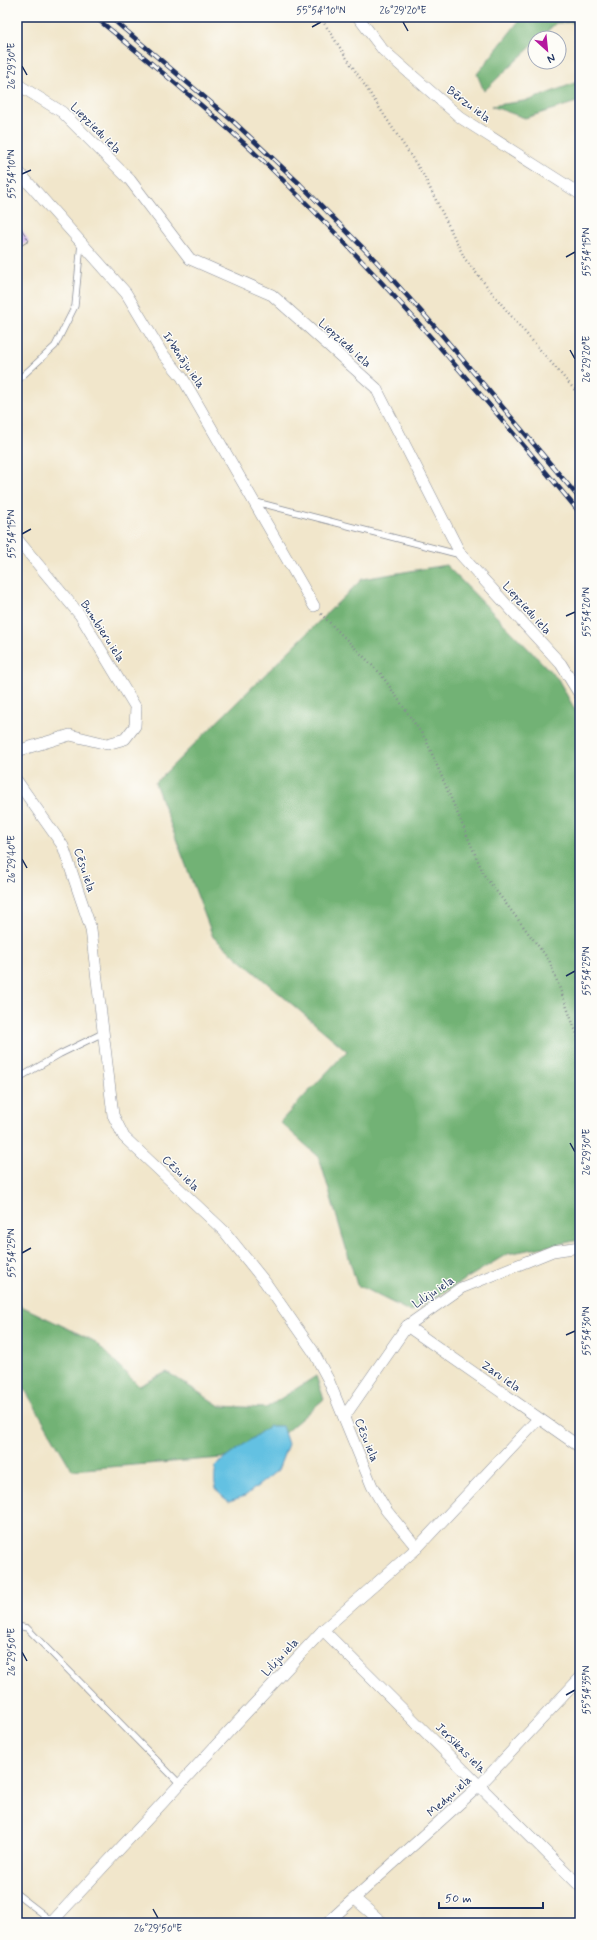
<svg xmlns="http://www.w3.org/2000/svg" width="597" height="1940" font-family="Mynerve,sans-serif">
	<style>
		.forest { fill: #72b274; stroke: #467069 }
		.water { fill: #64c1e2; stroke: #4078a0 }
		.building { fill: #d4b5f2 }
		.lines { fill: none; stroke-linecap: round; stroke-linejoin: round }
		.service-casing { stroke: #868a94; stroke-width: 7 }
		.minor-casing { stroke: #868a94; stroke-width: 12 }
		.path { stroke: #868a94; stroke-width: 2.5; stroke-dasharray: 1 3; stroke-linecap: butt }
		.service { stroke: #fff; stroke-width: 5.5 }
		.minor { stroke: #fff; stroke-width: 11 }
		.rail-casing { stroke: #1b2f5e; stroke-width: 4.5 }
		.rail { stroke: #fdfcf7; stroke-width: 3; stroke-dasharray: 9; stroke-linecap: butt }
		.ticks { fill: none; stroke: #1b2f5e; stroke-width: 1.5 }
		.labels { text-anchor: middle; stroke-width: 3; stroke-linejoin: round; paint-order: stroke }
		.street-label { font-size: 12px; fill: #1b2f5e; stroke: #fdfcf7 }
		.neatline { fill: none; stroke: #1b2f5e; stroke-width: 1.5 }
		.ticks-label { font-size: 10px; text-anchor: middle; fill: #1b2f5e }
	</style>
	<rect width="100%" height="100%" fill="#fdfcf7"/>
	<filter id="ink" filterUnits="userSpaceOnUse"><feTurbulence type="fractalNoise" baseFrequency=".025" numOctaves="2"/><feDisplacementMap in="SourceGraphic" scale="8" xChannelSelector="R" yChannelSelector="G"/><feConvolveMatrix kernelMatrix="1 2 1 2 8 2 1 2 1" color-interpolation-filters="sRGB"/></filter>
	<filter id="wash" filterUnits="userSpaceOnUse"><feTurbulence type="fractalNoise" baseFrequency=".012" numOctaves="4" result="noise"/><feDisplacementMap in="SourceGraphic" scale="16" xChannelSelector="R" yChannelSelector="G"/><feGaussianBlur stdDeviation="0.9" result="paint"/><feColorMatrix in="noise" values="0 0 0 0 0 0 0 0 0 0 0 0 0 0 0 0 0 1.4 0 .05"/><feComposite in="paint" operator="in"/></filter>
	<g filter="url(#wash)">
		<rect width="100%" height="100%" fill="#f1e6cb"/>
		<g class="forest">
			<polygon points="522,17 580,17 580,22 556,23 540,38 535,38 535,43 484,91 477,74"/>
			<polygon points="580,81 580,101 525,118 491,106 530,100"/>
			<polygon points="446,565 558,679 580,719 580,1240 507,1254 411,1312 357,1285 319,1157 280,1122 347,1051 213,937 155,783 362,579"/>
			<polygon points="17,1304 94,1341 139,1386 167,1372 220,1406 266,1408 316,1376 324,1399 259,1455 72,1470 17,1376"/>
		</g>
		<path class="water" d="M269,1426H282L288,1444L278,1470L245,1496L229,1501C212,1491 214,1482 216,1465Z"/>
		<g id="blocks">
			<polygon class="building" points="17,222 29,241 17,248"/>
		</g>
	</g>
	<g filter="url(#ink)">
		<use href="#blocks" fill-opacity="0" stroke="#868a94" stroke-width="1"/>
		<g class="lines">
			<defs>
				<g id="service">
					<polyline points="17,381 55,346 75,306 81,243"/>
					<polyline points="256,502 461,555"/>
					<polyline points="17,1079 60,1054 103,1033"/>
					<polyline points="17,1626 27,1628 180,1784"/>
					<polyline points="17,1894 52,1921"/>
				</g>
				<g id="minor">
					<polyline points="358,17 383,50 461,118 580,194"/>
					<polyline points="17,84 62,112 130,180 190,259 272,295 376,388 461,555 561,664 580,695"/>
					<polyline points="17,170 126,293 162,353 182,377 314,606"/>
					<polyline points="17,539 80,615 136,708 135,726 125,739 107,744 70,735 17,751"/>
					<polyline points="17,781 63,846 91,929 113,1115 124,1137 224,1231 265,1282 313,1351 328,1379 372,1486 386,1510 417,1548"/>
					<polyline points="407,1326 580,1447"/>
					<polyline points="344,1417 407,1326 461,1288 553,1251 580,1247"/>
					<polyline points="323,1630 580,1886"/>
					<polyline points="355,1899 383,1923"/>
					<polyline points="51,1923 323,1630 417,1548 538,1419"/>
					<polyline points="327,1923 480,1785 580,1678"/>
				</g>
			</defs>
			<use href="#service" class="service-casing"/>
			<use href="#minor" class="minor-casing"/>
			<g class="path">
				<polyline points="320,17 424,176 465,259 511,316 580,396"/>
				<polyline points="321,614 381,674 426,740 484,875 549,960 580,1042"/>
			</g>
			<use href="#service" class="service"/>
			<use href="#minor" class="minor"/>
			<defs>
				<g id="rail">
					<path d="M95,17C162,72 229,126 290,187C394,290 487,401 580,513"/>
					<polyline points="110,17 235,123 300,184 376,261 436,328 580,499"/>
				</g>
			</defs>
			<use href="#rail" class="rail-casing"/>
			<use href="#rail" class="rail"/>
		</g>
	</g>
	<path class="ticks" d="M403,22L408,31M312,27L321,22M22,66L27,75M22,174L31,170M566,257L575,252M570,350L575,359M22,534L31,529M566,616L575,612M22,859L27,868M566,976L575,971M570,1143L575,1152M22,1253L31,1248M566,1335L575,1331M22,1652L27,1661M566,1695L575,1690M153,1909L158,1918"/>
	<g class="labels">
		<g class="street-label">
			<text transform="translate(469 104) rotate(37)" y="4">Bērzu iela</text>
			<text transform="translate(96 128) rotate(45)" y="4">Liepziedu iela</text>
			<text transform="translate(345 343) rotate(42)" y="4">Liepziedu iela</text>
			<text transform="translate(184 360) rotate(56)" y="4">Irbenāju iela</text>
			<text transform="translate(527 608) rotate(48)" y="4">Liepziedu iela</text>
			<text transform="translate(103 631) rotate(57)" y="4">Bumbieru iela</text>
			<text transform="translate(85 870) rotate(72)" y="4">Cēsu iela</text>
			<text transform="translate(181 1173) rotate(43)" y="4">Cēsu iela</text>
			<text transform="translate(433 1292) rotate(-34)" y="4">Liliju iela</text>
			<text transform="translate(501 1376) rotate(35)" y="4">Zaru iela</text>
			<text transform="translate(367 1440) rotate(68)" y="4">Cēsu iela</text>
			<text transform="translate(280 1657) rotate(-47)" y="4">Liliju iela</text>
			<text transform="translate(461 1748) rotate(45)" y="4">Jersikas iela</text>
			<text transform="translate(449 1796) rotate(-42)" y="4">Medņu iela</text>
		</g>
	</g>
	<rect width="597" height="1940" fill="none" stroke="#fdfcf7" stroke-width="44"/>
	<g transform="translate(547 50) rotate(153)"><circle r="19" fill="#fdfcf7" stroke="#a3aaba"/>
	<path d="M0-3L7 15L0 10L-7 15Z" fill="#b5179e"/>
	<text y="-6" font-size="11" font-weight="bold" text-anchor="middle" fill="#1b2f5e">N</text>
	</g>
	<path d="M439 1902v6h104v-6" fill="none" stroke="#1b2f5e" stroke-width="2"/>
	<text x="445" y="1902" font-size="12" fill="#1b2f5e" stroke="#fdfcf7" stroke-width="3" paint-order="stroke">50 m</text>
	<rect x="22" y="22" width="553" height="1896" class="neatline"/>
	<g class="ticks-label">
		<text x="321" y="14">55°54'10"N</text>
		<text x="403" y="14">26°29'20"E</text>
		<text transform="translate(11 66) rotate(-90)" y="4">26°29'30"E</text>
		<text transform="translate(11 174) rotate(-90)" y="4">55°54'10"N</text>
		<text transform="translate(586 252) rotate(-90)" y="4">55°54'15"N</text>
		<text transform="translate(586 359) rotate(-90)" y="4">26°29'20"E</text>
		<text transform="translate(11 534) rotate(-90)" y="4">55°54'15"N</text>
		<text transform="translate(586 612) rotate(-90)" y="4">55°54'20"N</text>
		<text transform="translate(11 859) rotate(-90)" y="4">26°29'40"E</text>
		<text transform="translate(586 971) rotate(-90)" y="4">55°54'25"N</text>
		<text transform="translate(586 1152) rotate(-90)" y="4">26°29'30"E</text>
		<text transform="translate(11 1253) rotate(-90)" y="4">55°54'25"N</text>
		<text transform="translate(586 1331) rotate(-90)" y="4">55°54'30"N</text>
		<text transform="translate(11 1652) rotate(-90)" y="4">26°29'50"E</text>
		<text transform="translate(586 1690) rotate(-90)" y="4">55°54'35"N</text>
		<text x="158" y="1932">26°29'50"E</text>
	</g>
</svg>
